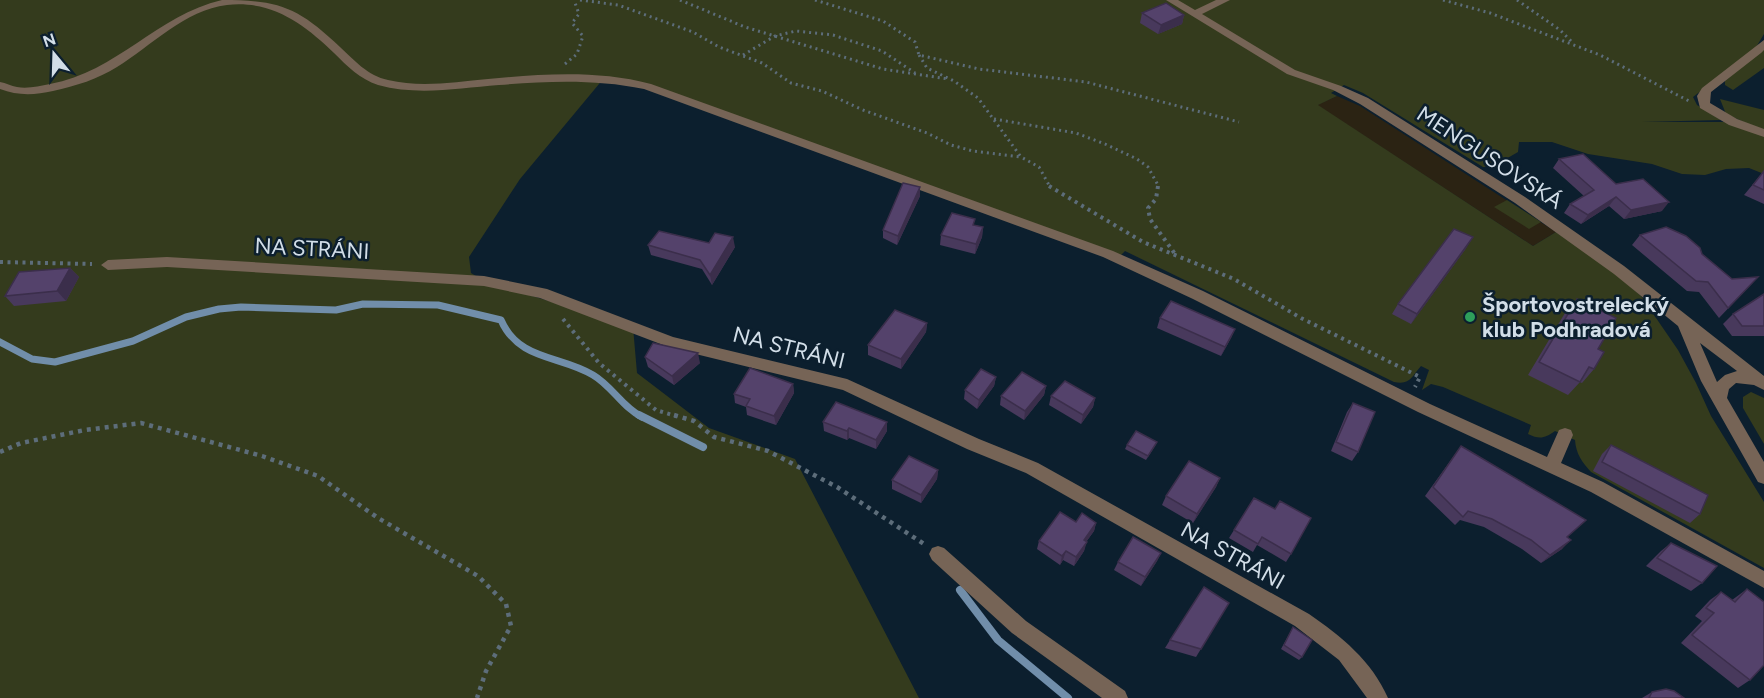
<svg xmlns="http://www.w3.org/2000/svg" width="1764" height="698" font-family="Figtree,sans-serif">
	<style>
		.industrial { fill: #2b2313 }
		.green { fill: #343b1d }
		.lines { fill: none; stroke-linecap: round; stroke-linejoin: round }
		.stream-far1 { stroke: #718eaa; stroke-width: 7 }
		.stream { stroke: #718eaa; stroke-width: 8 }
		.path-far2 { stroke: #5d6d7a; stroke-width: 3; stroke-dasharray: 2 4; stroke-linecap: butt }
		.path-far1 { stroke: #5d6d7a; stroke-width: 4; stroke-dasharray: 3 4.5; stroke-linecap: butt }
		.path { stroke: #5d6d7a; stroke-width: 4.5; stroke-dasharray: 4 5; stroke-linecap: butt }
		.minor { fill: #766456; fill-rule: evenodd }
		.wall { fill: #48395c }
		.shaded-wall { fill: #3b2e4b }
		.building { fill: #54426b; stroke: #3b2e4b; stroke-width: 1.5 }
		.leisure-dot { fill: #2e9e5b; stroke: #0c1f2e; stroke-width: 2 }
		.labels { text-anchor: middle; stroke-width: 5; stroke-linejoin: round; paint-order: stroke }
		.street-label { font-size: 22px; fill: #d2dee8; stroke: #0c1f2e }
		.poi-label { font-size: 22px; font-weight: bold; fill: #d2dee8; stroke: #0c1f2e; text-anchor: start }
	</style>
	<rect width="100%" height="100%" fill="#0c1f2e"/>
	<polygon class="industrial" points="1337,96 1360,106 1556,232 1533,246 1317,105"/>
	<g class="green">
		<path d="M0,0H1764V34L1755,49L1693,97L1697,105L1721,120L1642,122H1724L1764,135V174L1749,168L1726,169L1705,175L1682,174L1652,164L1588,154L1552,142H1519L1518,152L1492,167H1483L1363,93L1344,85L1331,93L1337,96L1318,105L1533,246L1556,232L1613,271L1641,296L1678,350L1696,383L1711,416L1764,502V568L1591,472C1582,462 1576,454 1575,440L1555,431C1545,438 1540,440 1528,434L1531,425L1443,387L1431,384L1422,390L1429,370L1421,366C1411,377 1411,385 1394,382L1125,251L1119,257L674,94L604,78L520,179L469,257L471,273L484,281L633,327L637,373L709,428L795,459L919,698H0Z"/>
		<polygon points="1764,48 1764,68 1733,90 1725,85 1725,81"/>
		<polygon points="1720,99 1764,110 1764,131 1726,114"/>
		<polygon points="1507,200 1541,222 1529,229 1494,207"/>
		<polygon points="1751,392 1764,398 1764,444 1743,408 1743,397"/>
	</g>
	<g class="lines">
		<path class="stream-far1" d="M0,342L32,359L55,362L133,341L186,317L219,309L241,307L336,310L363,304L438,305L501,320C519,361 560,355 593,375C612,386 622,407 642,417"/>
		<g class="stream">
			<polyline points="639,415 703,447"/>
			<polyline points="960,590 998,640 1068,698"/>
		</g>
		<g class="path-far2">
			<polyline points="580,0 618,5 693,32 719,47 762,63 791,83 822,91 863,110 927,133 951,145 973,151 1021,157"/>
			<polyline points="680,0 745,27 883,69 948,79"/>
			<polyline points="815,0 883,21 915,42 919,55 979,69 1086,82 1239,122"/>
			<polyline points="1443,0 1490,13 1600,55 1689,101"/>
			<polyline points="1517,0 1560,30 1572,42"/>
			<polyline points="743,55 775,36 796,31 833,35 882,51 915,73"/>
			<polyline points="919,55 927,68 954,81 978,98 1021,157 1039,167 1050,187"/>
			<polyline points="565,64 577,54 583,36 572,23 579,14 574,0"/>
			<polyline points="994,119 1076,133 1105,144 1137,159 1148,167 1159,187"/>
		</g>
		<g class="path-far1">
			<polyline points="1049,186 1143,242 1234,279 1301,318 1420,377 1415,387"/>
			<polyline points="1158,186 1156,199 1148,208 1150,219 1175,254"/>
			<polyline points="0,262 92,264"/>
			<polyline points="563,319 599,363 656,410 679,417"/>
		</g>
		<g class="path">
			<polyline points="674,415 694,421 714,437 768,451 837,487 924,544"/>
			<polyline points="0,452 21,443 85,430 141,423 262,456 318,476 378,518 478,576 506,604 511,626 486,671 477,698"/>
		</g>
		<g class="minor">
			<path d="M222,0C279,0 298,7 340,47C354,60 368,76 388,80C421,88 455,82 488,79C543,74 597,70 651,84L1113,251L1203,291L1430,404L1547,457L1559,430L1565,428L1571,430L1573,435L1561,463L1603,482L1764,571V588L1591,492L1418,412L1193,299L1103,257L644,89C596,79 548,81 499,85C459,88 418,96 378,85C360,79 347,66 334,53C304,24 272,0 227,5C185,10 151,46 117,67C98,79 76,86 53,91C35,95 18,96 0,89V82C6,83 11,86 17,87C28,89 39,86 50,84C117,72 157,15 222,0Z"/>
			<path d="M1166,0H1178L1195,10L1216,0H1230L1202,14L1295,70L1341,86L1368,98L1525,197L1624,266L1764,376V390L1754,385L1736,383L1729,389L1727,398L1764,462V484L1758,482L1701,381L1678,326L1614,274L1515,203L1360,104L1333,90L1287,74ZM1700,343L1737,371L1725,375L1717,382Z"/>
			<polygon points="1764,40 1764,50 1761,53 1711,92 1710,103 1737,119 1764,129 1764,137 1729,125 1700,108 1697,96 1702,88"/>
			<path d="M167,257L484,276L547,289L673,337L847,379L979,439L1038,463L1309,614C1341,636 1372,661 1388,698H1367L1339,660L1295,626L1026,473L967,449L843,390L671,348L540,298L484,286L167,267L108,270L101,265L108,260Z"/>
			<polygon points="938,546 944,548 1026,621 1125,691 1128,698 1102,698 1012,633 932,560 929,554 932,548"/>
		</g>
	</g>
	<g class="wall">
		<polygon points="1142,13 1184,15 1182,24 1158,34 1140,23"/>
		<polygon points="1559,159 1616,184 1662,211 1624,219 1609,206 1581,224 1564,213 1570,204 1584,196 1553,168"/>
		<polygon points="1764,171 1764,204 1744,195"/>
		<polygon points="920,187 920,196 897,245 883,238 883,230"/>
		<polygon points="975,225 983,227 982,237 975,254 940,245 941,235"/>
		<polygon points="1640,235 1702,254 1732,279 1758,277 1719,318 1699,292 1687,291 1632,245"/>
		<polygon points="709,243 735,247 712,285 702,269 651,255 648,245"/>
		<polygon points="1467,247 1411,324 1392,314 1398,304"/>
		<polygon points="70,268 79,277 66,301 14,306 5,296"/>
		<polygon points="1764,294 1764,336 1732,336 1723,324 1733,314"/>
		<polygon points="1577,299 1598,349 1594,369 1582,383 1580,382 1568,395 1528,375 1565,313"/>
		<polygon points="1160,318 1235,329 1231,338 1221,356 1157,328"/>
		<polygon points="927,323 926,332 901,369 868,355 868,345"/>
		<polygon points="645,357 700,363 674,385 648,367"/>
		<polygon points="996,377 994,386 977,409 964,399 965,390"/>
		<polygon points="793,384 794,393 776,425 747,415 746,407 735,403 734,394"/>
		<polygon points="1046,386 1044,395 1024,420 1000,405 1001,396"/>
		<polygon points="1051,396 1095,398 1093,407 1081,424 1049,405"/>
		<polygon points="1353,403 1358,452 1352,461 1331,451 1347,412"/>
		<polygon points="823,422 887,431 876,449 849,438 847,440 824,431"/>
		<polygon points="1157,442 1155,446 1146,460 1125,449 1127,445"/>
		<polygon points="1611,445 1700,514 1690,523 1593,471 1602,454"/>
		<polygon points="1461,446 1567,537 1562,549 1541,563 1522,549 1484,527 1460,520 1455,525 1425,496"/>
		<polygon points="938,470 937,479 921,503 892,489 892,480"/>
		<polygon points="1220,478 1216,487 1193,523 1162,505 1166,496"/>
		<polygon points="1254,498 1291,554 1286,562 1257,545 1253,552 1229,538"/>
		<polygon points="1076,522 1096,523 1094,531 1086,542 1084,551 1074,566 1063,560 1060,565 1037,549 1039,541"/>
		<polygon points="1671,543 1702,583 1691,591 1646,566 1661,551"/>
		<polygon points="1161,553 1157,561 1141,586 1114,570 1118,562"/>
		<polygon points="1747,589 1750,680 1738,688 1681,643 1702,621 1695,616 1710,600 1721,592 1732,600"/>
		<polygon points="1229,603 1196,657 1165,648 1170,640"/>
		<polygon points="1293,627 1302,657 1299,660 1281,649"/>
		<polygon points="1652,692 1684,698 1642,698"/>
	</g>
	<g class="shaded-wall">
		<polygon points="1184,15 1182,24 1158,34 1161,25"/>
		<polygon points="920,187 920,196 897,245 898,236"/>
		<polygon points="1616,197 1609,206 1581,224 1588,215"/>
		<polygon points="1669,202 1662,211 1624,219 1631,210"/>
		<polygon points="983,227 982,237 975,254 976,244"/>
		<polygon points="733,237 735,247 712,285 710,275"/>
		<polygon points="1473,237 1467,247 1411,324 1417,314"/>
		<polygon points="70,268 79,277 66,301 57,291"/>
		<polygon points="927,323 926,332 901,369 901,359"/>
		<polygon points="1235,329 1231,338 1221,356 1225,347"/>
		<polygon points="698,353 700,363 674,385 672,376"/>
		<polygon points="996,377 994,386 977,409 979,400"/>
		<polygon points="793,384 794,393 776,425 774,416"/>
		<polygon points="1046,386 1044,395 1024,420 1025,411"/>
		<polygon points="1095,398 1093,407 1081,424 1083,415"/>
		<polygon points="887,422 887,431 876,449 876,440"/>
		<polygon points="849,428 849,438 847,440 847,431"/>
		<polygon points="938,470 937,479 921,503 921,495"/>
		<polygon points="1220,478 1216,487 1193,523 1197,514"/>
		<polygon points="1096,523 1094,531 1081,549 1084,540"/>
		<polygon points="1571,540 1562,549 1541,563 1550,555"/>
		<polygon points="1087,542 1084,551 1074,566 1076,557"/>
		<polygon points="1066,551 1063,560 1060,565 1062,556"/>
		<polygon points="1161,553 1157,561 1141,586 1145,577"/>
	</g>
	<g class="building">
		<polygon points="1166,3 1184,15 1161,25 1142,13"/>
		<polygon points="1583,154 1616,184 1643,179 1669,202 1631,210 1616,197 1588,215 1570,204 1594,190 1559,159"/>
		<polygon points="1764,171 1764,190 1753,185"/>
		<polygon points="903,183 920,187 898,236 883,230"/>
		<polygon points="952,213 975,219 973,225 983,227 976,244 941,235"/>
		<polygon points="1666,227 1686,236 1700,248 1702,254 1732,279 1758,277 1728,308 1708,282 1696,281 1640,235"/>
		<polygon points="1454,229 1473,237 1417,314 1398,304"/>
		<polygon points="659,231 709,243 715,233 733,237 710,275 700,260 648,245"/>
		<polygon points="70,268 57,291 5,296 19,272"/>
		<polygon points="1764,294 1764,326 1742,326 1733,314"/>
		<polygon points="1577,299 1616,318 1598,349 1604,352 1594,369 1589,367 1580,382 1539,362"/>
		<polygon points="1171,301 1235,329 1225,347 1160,318"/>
		<polygon points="895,310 927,323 901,359 868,345"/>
		<polygon points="653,343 698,353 672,376 645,357"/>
		<polygon points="750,368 793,384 774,416 746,406 750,399 734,394"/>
		<polygon points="981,369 996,377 979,400 965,390"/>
		<polygon points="1022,372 1046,386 1025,411 1001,396"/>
		<polygon points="1065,381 1095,398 1083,415 1051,396"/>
		<polygon points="836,402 887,422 876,440 849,428 847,431 823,422"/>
		<polygon points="1353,403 1375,412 1358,452 1336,442"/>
		<polygon points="1136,431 1157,442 1148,456 1127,445"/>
		<polygon points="1611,445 1708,495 1700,514 1602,462"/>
		<polygon points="1461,446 1586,520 1567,537 1571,540 1550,555 1531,540 1492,519 1468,511 1463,517 1433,487"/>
		<polygon points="909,456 938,470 921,495 892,480"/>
		<polygon points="1189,461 1220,478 1197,514 1166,496"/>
		<polygon points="1254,498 1275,509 1280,501 1311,518 1291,554 1262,537 1258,544 1234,530"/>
		<polygon points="1060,512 1076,522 1082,513 1096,523 1084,540 1087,542 1076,557 1066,551 1062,556 1039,541"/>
		<polygon points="1133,537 1161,553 1145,577 1118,562"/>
		<polygon points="1671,543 1717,566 1702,583 1657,558"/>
		<polygon points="1204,587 1229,603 1201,649 1170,640"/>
		<polygon points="1747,589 1764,602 1764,665 1750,680 1692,635 1714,613 1706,608 1721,592 1735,602"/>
		<polygon points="1293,627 1312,640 1302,657 1284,645"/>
		<polygon points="1666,689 1674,691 1684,698 1649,698 1652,692"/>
	</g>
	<circle class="leisure-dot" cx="1470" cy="317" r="6"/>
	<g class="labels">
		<g class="street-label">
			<text transform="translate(1490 157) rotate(33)" y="8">MENGUSOVSKÁ</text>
			<text transform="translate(312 248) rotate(3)" y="8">NA STRÁNI</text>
			<text transform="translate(789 347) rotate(14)" y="8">NA STRÁNI</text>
			<text transform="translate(1233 555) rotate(29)" y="8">NA STRÁNI</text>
		</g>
		<g class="poi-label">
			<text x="1482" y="312">Športovostrelecký<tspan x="1482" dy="25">klub Podhradová</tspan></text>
		</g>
	</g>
	<g transform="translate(54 54) rotate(341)" stroke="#0c1f2e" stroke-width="4.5" paint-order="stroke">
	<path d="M0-4.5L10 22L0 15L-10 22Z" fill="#d2dee8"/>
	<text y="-9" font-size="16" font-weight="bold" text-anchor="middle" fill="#d2dee8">N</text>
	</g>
</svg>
